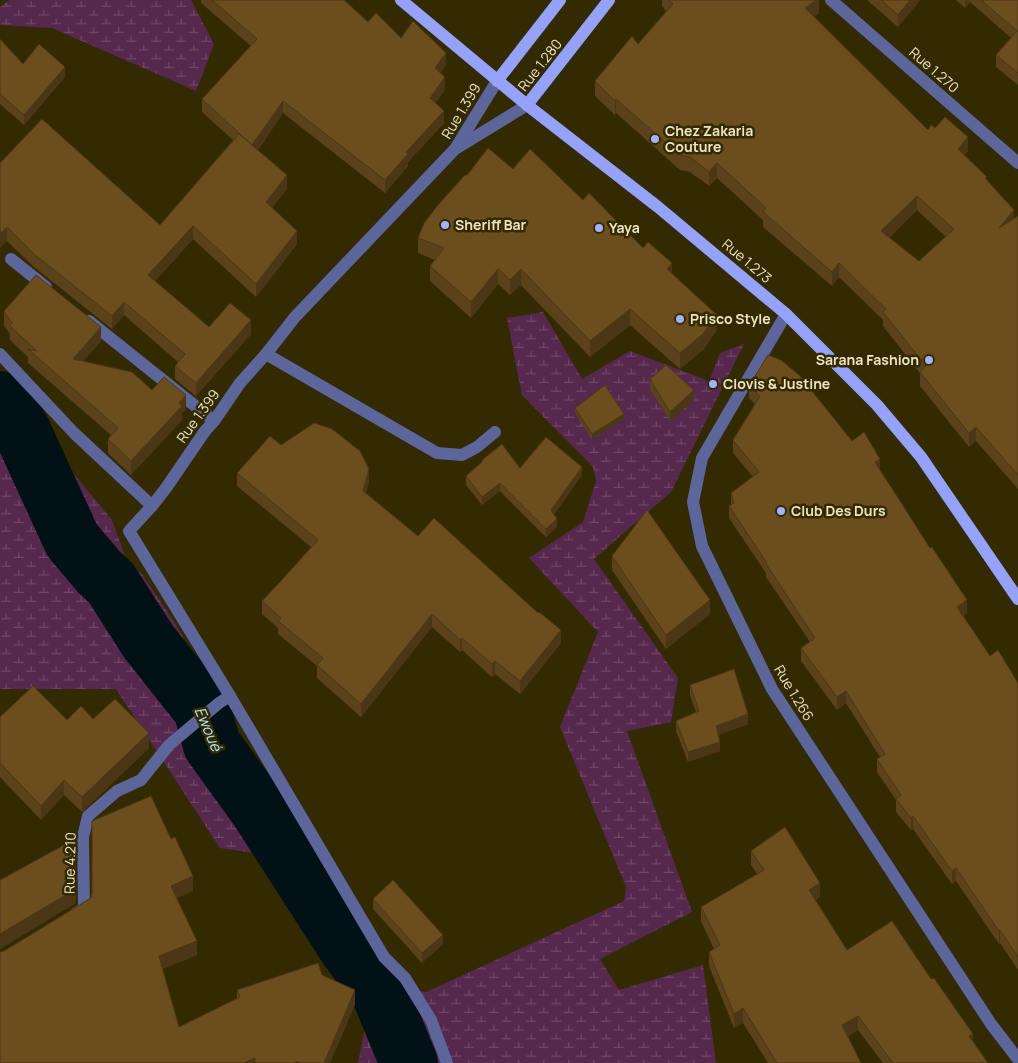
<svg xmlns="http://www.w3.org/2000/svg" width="1018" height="1063" font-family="Manrope,sans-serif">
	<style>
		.wetland { fill: url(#wetland-marsh) }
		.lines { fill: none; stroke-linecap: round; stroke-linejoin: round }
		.river { stroke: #021115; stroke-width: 58 }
		.minor { stroke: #5d669a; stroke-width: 12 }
		.major { stroke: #94a3f9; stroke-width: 12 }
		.wall { fill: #5c421a; fill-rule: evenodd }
		.shaded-wall { fill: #4b3615 }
		.building { fill: #6b4d1e; stroke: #4b3615; fill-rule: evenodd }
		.poi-dot { fill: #a3b2fd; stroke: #332a02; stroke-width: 2 }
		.labels { text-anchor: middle; stroke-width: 5; stroke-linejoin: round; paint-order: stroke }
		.street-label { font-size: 14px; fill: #ede4c1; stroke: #332a02 }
		.poi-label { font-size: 14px; font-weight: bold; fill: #ede4c1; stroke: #332a02; text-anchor: start }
		.water-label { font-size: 15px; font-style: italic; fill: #b1ebfa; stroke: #332a02 }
	</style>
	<defs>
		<pattern id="wetland-marsh" width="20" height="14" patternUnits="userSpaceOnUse" patternTransform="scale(1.25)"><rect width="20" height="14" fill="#57284e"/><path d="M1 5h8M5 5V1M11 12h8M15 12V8" fill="none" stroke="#6f4766"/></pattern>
	</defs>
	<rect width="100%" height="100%" fill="#332a02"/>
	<g class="wetland">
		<polygon points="10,0 191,0 214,44 196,91 52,28 0,25 0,7"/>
		<polygon points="543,312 582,379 630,351 709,381 720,353 744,344 671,492 594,559 678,678 671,722 627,731 692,912 600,959 619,990 703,965 716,1063 358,1063 371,997 319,921 269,855 220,848 116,689 0,689 0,385 112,520 126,559 142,574 175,623 219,703 377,966 398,987 426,992 624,901 626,887 560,727 598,632 529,558 583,522 596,481 593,467 522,395 507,318"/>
	</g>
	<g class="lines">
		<polyline class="river" points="0,400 8,407 22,431 72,540 99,572 111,583 148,641 202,709 212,745 259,810 347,947 378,988 409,1063"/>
		<g class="minor">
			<polyline points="831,0 1018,163"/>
			<polyline points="457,148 527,105"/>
			<polyline points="11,259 46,287"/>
			<polyline points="786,314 702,458 693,502 702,546 772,689 991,1024 1018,1059"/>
			<polyline points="89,321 214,421"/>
			<polyline points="0,354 74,433 152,506"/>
			<polyline points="266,354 437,453 462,455 477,447 495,432"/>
			<polyline points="230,696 384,957 405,978 431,1020 447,1063"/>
			<polyline points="75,914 84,908 83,837 88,816 117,791 141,780 169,745 219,703 230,696 129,531 152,506 166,488 205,431 214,421 240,383 266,354 295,317 455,149 497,81"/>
		</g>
		<g class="major">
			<polyline points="401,0 527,105 658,207 786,314 877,405 921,457 1018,599"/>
			<polyline points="497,81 560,0"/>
			<polyline points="527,105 609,0"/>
		</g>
	</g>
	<g class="wall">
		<polygon points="201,0 344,0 368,22 401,38 446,65 440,73 445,90 435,103 444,123 408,162 408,166 385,193 283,113 258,150 287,189 272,208 297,244 256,297 193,239 155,281 209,327 251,334 196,396 175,379 175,366 178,362 124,315 112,329 34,267 7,241 0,163 160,225 233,140 202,112 202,99 251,46 201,3"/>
		<path d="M662,0H819V13L814,16L928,130L935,128L968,151L964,156L987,180L1014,219L1018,216V489L976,441L969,447L920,386V373L883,326V320L839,277L832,286L763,227V220L717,178L709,186L690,172L680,170L616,113L615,115L595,96V81L638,44L666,11L662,6ZM917,210L946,237L919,261L889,238Z"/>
		<polygon points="867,0 920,0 898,27"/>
		<polygon points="956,0 1018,0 1018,85 996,67 996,55 1011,38 970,2 965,8"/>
		<polygon points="0,39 23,64 65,77 24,125 0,104"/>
		<polygon points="513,169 583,200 643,248 672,273 717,330 703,350 680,369 630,325 590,357 521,285 510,295 498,284 471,318 430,281 430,266 435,260 418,253 418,238"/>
		<polygon points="4,311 101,341 83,361 152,390 186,409 182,413 182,420 131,475 108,453 108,439 111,435 28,363 28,357 10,340 10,334 4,326"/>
		<polygon points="650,379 694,400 670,421 650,389"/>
		<polygon points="749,386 852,441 880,471 967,613 963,616 990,656 1018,683 1018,970 1000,943 999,944 956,881 952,884 913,829 911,830 896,812 896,800 877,772 877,759 880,757 846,703 837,710 801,661 801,648 810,642 766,577 766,573 729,518 729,506 731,504 731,493 753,477 733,453 733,440 755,404 749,398"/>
		<polygon points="575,408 624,419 592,439 575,413"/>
		<polygon points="281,445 369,482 366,493 418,536 561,643 520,694 495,674 492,677 462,650 460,652 432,627 361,717 317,678 317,666 278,634 278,628 262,614 262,601 280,582 311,547 237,486 237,473"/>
		<polygon points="482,460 520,468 582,475 554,514 557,527 546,537 500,491 482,505 466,485 466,476 482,462"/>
		<polygon points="612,556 710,614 666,649 612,570"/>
		<polygon points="690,685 748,724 718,735 720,751 688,762 676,731 676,721 696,712 690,695"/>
		<polygon points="0,717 67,720 93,719 149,748 82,812 64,795 41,820 0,777"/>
		<polygon points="751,851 820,897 815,900 847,950 973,1041 988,1063 883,1063 858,1030 848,1036 861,1063 768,1063 743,1023 734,1028 709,966 709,952 714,949 701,921 701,907 757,874 751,865"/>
		<polygon points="193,891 177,898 197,955 162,969 179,1027 237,998 237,990 322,975 355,1004 330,1063 0,1063 0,952"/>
		<polygon points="373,899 443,944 422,963 373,909"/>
	</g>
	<g class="shaded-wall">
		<polygon points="816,0 819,0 819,13 805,23 805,8"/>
		<polygon points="910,0 920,0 898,27 898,15"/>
		<polygon points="965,0 970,0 970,2 965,8"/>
		<polygon points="446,53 446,65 435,81 435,68"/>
		<polygon points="65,67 65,77 24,125 24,115"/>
		<polygon points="445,77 445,90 430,110 430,98"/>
		<polygon points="616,99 616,113 615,115 615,101"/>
		<polygon points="283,101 283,113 252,158 252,146"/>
		<polygon points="444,111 444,123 408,162 408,166 385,193 385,180 406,152"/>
		<polygon points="968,137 968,151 958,164 958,149"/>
		<polygon points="717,163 717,178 709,186 709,172"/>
		<polygon points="287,175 287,189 266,215 266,202"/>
		<polygon points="917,196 917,210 881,246 881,231"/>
		<polygon points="1014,210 1014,224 999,228"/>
		<polygon points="193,226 193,239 148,289 148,275"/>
		<polygon points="7,227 7,241 0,248 0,234"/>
		<polygon points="297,231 297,244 256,297 256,284"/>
		<polygon points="672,263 672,279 667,269"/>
		<polygon points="839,263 839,277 832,286 832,272"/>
		<polygon points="498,269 498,284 471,318 471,302"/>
		<polygon points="521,269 521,285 510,295 510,280"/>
		<polygon points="124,302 124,315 112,329 112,316"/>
		<polygon points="630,309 630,325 590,357 590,341"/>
		<polygon points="717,315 717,330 703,350 680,369 680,353"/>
		<polygon points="251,320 251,334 196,396 196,383"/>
		<polygon points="101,327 101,341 73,373 73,359"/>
		<polygon points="694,390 694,400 670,421 670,412"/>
		<polygon points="186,395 186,409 182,413 182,420 131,475 131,461"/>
		<polygon points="624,414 624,419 592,439 592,434"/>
		<polygon points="976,427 976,441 969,447 969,433"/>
		<polygon points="880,459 880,472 875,462"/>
		<polygon points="582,467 582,475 551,519 551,510"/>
		<polygon points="369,469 369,482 363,503 363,491"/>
		<polygon points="500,483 500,491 482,505 482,497"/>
		<polygon points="557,519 557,527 546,537 546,529"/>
		<polygon points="710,600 710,614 666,649 666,635"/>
		<polygon points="967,600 967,613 957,620 957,607"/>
		<polygon points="432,614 432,627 361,717 361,704"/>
		<polygon points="561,630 561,643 520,694 520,681"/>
		<polygon points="462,638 462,650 460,652 460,640"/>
		<polygon points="495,661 495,674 492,677 492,664"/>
		<polygon points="846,691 846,703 837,710 837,697"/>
		<polygon points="748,714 748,724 716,736 716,726"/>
		<polygon points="149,733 149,748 82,812 82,797"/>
		<polygon points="720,742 720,751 688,762 688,752"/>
		<polygon points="64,780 64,795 41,820 41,806"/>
		<polygon points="913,816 913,829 911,830 911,818"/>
		<polygon points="956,868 956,881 952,884 952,871"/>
		<polygon points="193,876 193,891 171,900 171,886"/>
		<polygon points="820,883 820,897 809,905 809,890"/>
		<polygon points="76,889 76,903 0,949 0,934"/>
		<polygon points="1000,930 1000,943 999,944 999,931"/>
		<polygon points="443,935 443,944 422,963 422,953"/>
		<polygon points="197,941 197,955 159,970 159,956"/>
		<polygon points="355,990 355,1004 330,1063 324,1063"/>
		<polygon points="743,1008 743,1023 734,1028 734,1014"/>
		<polygon points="858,1016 858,1030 842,1040 842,1025"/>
		<polygon points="973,1034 973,1048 969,1036"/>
		<polygon points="255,1058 255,1063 244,1063"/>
	</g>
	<g class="building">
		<polygon points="212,0 344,0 368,22 376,13 401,38 413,21 446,53 435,68 445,77 430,98 444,111 406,152 408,154 385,180 283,101 252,145 202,99 257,39"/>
		<path d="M669,0H816L805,8L928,130L931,125L935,128L945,117L968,137L958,149L987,177L985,178L1014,210L999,228L1018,216V475L976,427L969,433L920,372L926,366L883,312L886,309L839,263L832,272L763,212L766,208L717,163L709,172L690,157L680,155L616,99L615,101L595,81L632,36L638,44L673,4ZM917,196L954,229L919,261L881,231Z"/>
		<polygon points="881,0 910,0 898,15"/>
		<polygon points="981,0 1018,0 1018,73 996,55 1017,31"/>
		<polygon points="0,39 23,64 39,44 65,67 24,115 0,94"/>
		<polygon points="42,119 160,225 239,134 287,175 266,202 297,231 256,284 193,226 148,275 209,327 230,303 251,320 196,383 175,366 185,354 124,302 112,316 34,254 7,227 0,234 0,163"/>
		<polygon points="488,148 513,169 530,149 583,200 589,193 643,248 648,242 672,263 667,269 717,315 703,334 680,353 630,309 590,341 521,269 510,280 498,269 471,302 430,266 444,248 418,238 424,223 438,205 464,176 468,174"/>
		<polygon points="36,275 101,327 73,359 132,372 152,390 164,377 186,395 179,403 182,406 131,461 108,439 118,428 28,349 37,351 10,326 12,323 4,311"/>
		<polygon points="768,355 781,360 800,376 852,441 864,432 880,459 875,462 930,548 932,547 967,600 957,607 990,656 998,650 1018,683 1018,957 1000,930 999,931 956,868 952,871 913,816 911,818 896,799 901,795 877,759 885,754 846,691 837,697 801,648 815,638 766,564 767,563 729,506 734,503 731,493 759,472 733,440 760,396 749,386"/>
		<polygon points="666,365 694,390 670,412 650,379"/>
		<polygon points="605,385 624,414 592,434 575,408"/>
		<polygon points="314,423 332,429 360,451 369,469 363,491 418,536 434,518 538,613 539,612 561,630 520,681 495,661 492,664 462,638 460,640 432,614 361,704 317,665 323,658 278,621 281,618 262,601 280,582 318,540 237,473 270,436 281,445"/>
		<polygon points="546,437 582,467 551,510 557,519 546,529 500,483 482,497 466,476 483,461 482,460 502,444 520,468"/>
		<polygon points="647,510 710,600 666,635 612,556"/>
		<polygon points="734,669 748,714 716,726 720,742 688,752 676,721 699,711 690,685"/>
		<polygon points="33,686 67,720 81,706 93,719 115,699 149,733 82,797 64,780 41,806 0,763 0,717"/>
		<polygon points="151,796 171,839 175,837 193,876 171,886 197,941 159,956 179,1027 240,997 237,990 318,963 322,975 355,990 324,1063 301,1063 296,1061 296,1063 255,1063 255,1058 244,1063 0,1063 0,952 4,951 91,898 92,893 92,821"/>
		<polygon points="785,827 820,883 809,890 847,950 892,921 931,979 934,978 973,1034 969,1036 988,1063 893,1063 858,1016 842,1025 861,1063 777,1063 743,1008 734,1014 709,952 720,945 701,907 764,870 751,851"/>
		<polygon points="75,839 76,889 0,934 0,880"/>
		<polygon points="393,880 443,935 422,953 373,899"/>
	</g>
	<g class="poi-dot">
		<circle cx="655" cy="139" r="5"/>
		<circle cx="445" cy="225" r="5"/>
		<circle cx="599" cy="228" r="5"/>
		<circle cx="680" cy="319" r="5"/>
		<circle cx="929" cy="360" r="5"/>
		<circle cx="713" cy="384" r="5"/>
		<circle cx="781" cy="511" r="5"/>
	</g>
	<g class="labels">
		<g class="street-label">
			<text transform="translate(540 65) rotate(-52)" y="5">Rue 1.280</text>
			<text transform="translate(934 70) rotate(41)" y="5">Rue 1.270</text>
			<text transform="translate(461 111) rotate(-59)" y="5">Rue 1.399</text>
			<text transform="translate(747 261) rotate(40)" y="5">Rue 1.273</text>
			<text transform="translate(198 416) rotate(-54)" y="5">Rue 1.399</text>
			<text transform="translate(794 693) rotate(59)" y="5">Rue 1.266</text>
			<text transform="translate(70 863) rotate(-89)" y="5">Rue 4.210</text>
		</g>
		<g class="poi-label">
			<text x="665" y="136">Chez Zakaria<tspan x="665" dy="16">Couture</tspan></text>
			<text x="455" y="230">Sheriff Bar</text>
			<text x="609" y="233">Yaya</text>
			<text x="690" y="324">Prisco Style</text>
			<text x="919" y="365" text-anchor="end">Sarana Fashion</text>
			<text x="723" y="389">Clovis &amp; Justine</text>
			<text x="791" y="516">Club Des Durs</text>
		</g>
		<g class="water-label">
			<text transform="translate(208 729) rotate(67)" y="5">Ewoué</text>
		</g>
	</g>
</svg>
